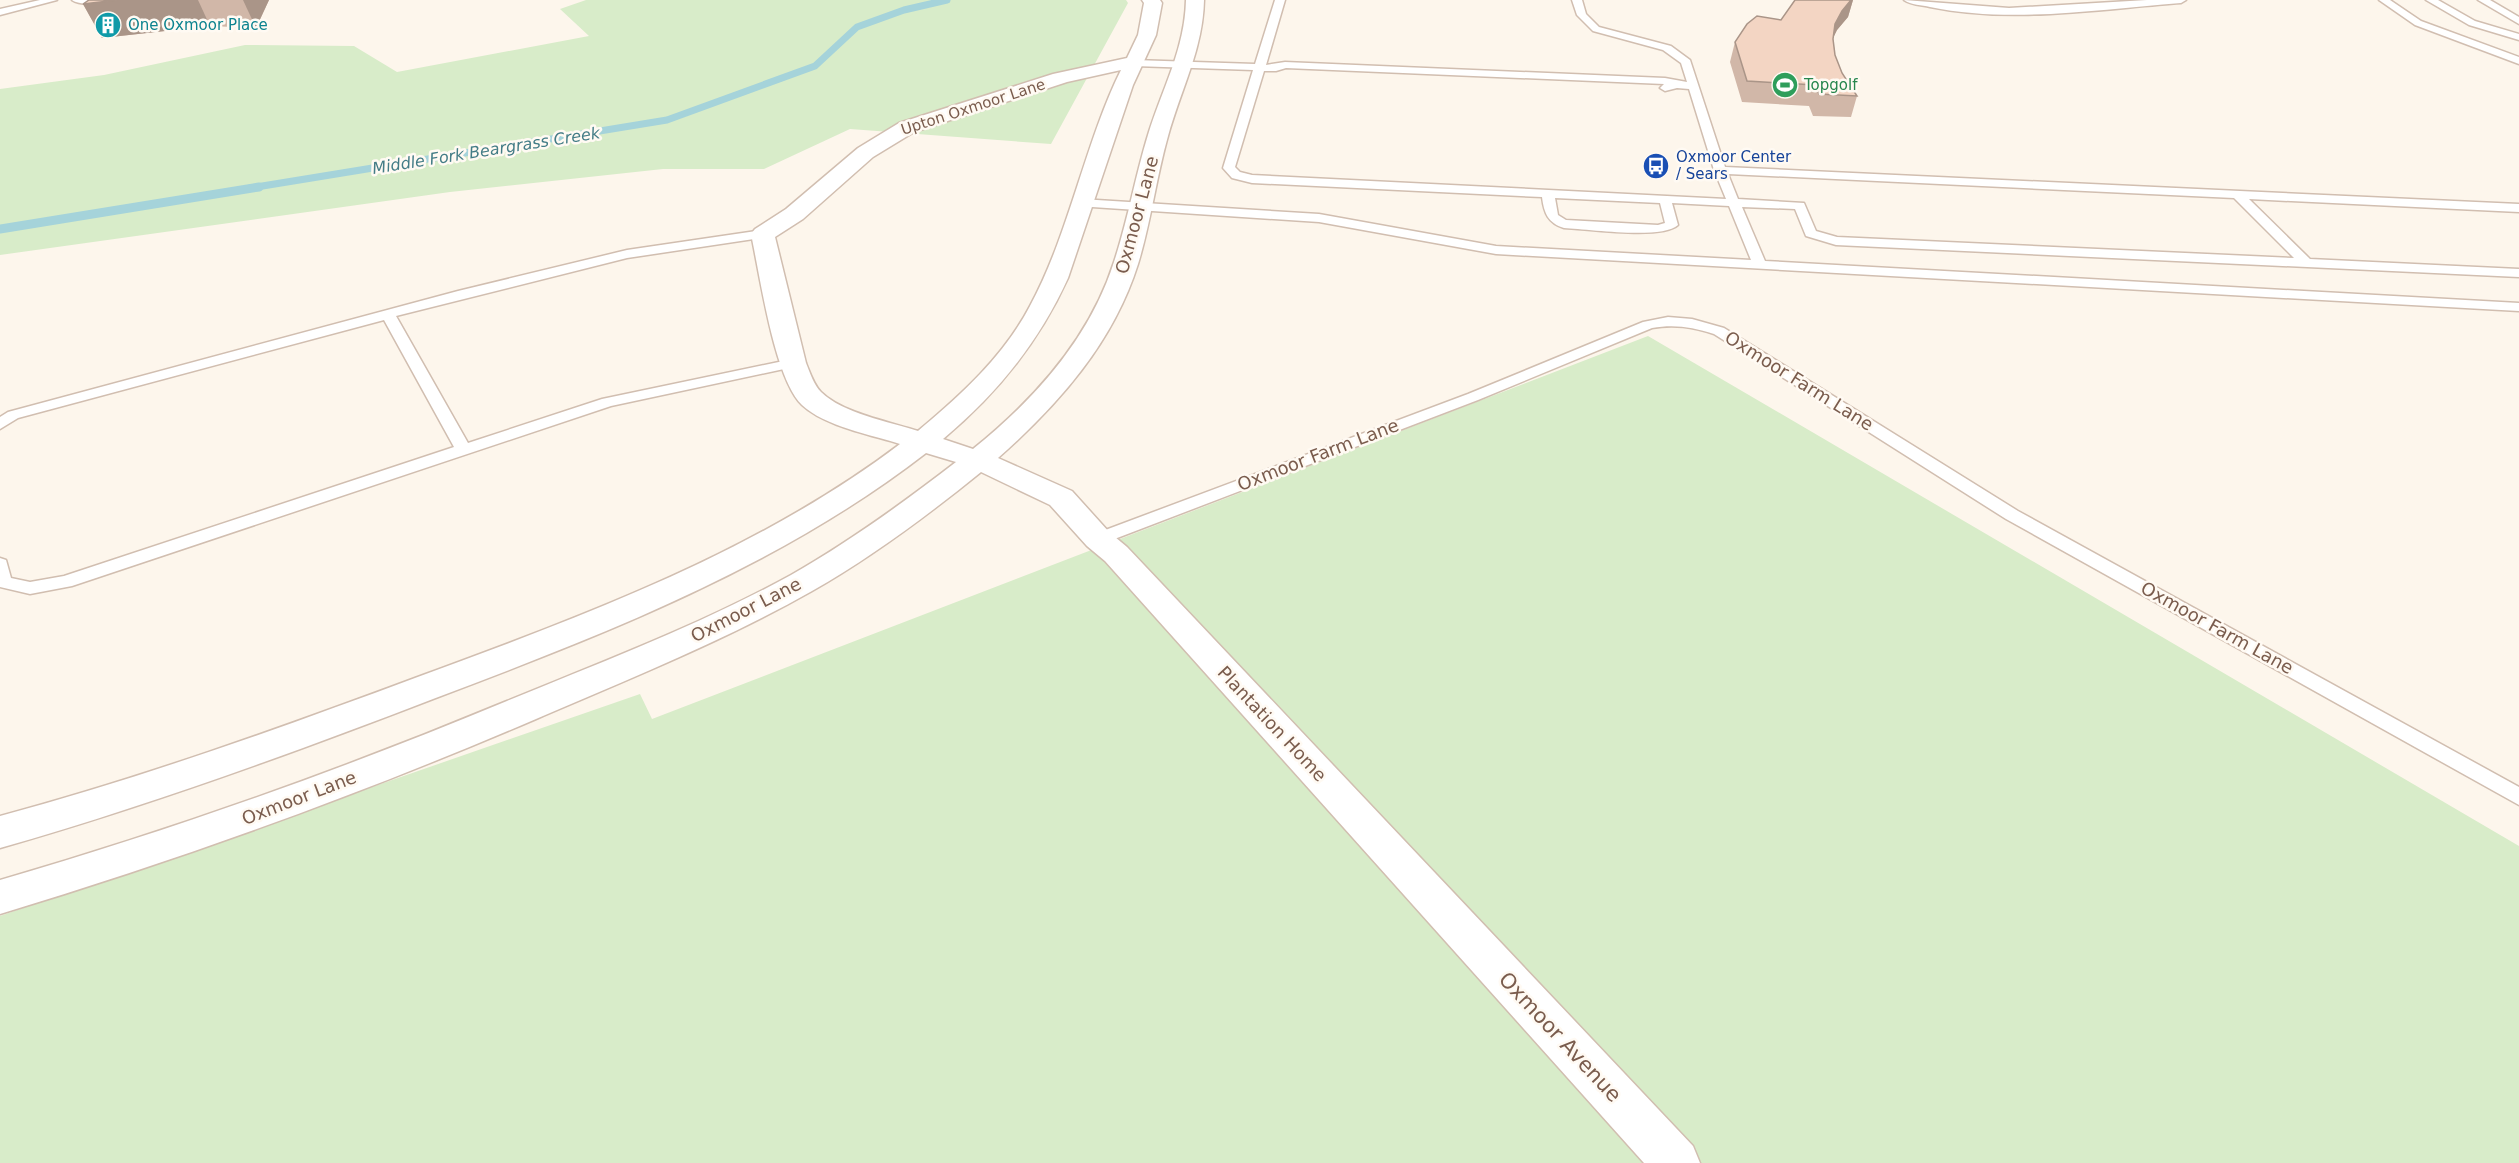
<svg xmlns="http://www.w3.org/2000/svg" width="2519" height="1163" font-family="'DejaVu Sans',sans-serif">
	<style>
		.green { fill: #d8ecc9 }
		.lines { fill: none; stroke-linecap: round; stroke-linejoin: round }
		.stream-far1 { stroke: #a5d3da; stroke-width: 7 }
		.stream { stroke: #a5d3da; stroke-width: 9 }
		.service-casing { stroke: #d1beb0; stroke-width: 3 }
		.minor-casing { stroke: #d1beb0; stroke-width: 3 }
		.service { fill: #fff; fill-rule: evenodd }
		.minor { fill: #fff; fill-rule: evenodd }
		.wall { fill: #d1b7a8 }
		.shaded-wall { fill: #aa9588 }
		.building { fill: #f3d5c3; stroke: #aa9588; stroke-width: 1.5 }
		.labels { text-anchor: middle; stroke-width: 5; stroke-linejoin: round; paint-order: stroke }
		.far-culture-label { font-size: 15px; fill: #0d838f; stroke: #fffaf3; text-anchor: start }
		.far-leisure-label { font-size: 15px; fill: #27864d; stroke: #fffaf3; text-anchor: start }
		.far-street-label { font-size: 15px; fill: #7a5c4d; stroke: #fffaf3 }
		.far-transit-label { font-size: 15px; fill: #164399; stroke: #fffaf3; text-anchor: start }
		.far-water-label { font-size: 16px; font-style: italic; fill: #437c86; stroke: #fffaf3 }
		.street-label { font-size: 18px; fill: #7a5c4d; stroke: #fffaf3 }
		.near-street-label { font-size: 21px; fill: #7a5c4d; stroke: #fffaf3 }
	</style>
	<rect width="100%" height="100%" fill="#fdf6ec"/>
	<g class="green">
		<polygon points="586,0 1126,0 1128,3 1051,144 850,129 764,169 663,169 450,192 0,255 0,89 104,75 245,45 354,46 397,72 589,36 560,9"/>
		<polygon points="1648,336 2519,846 2519,1163 0,1163 0,916 640,694 652,719"/>
	</g>
	<g class="lines">
		<polyline class="stream-far1" points="250,188 667,120 815,66 857,27 904,10 947,0"/>
		<polyline class="stream" points="0,229 259,187"/>
		<defs>
			<g id="service">
				<polygon points="40,0 57,0 0,15 0,9"/>
				<path d="M72,0H104C97,5 79,5 72,0Z"/>
				<path d="M1275,0H1285L1266,65L1285,62L1665,78L1687,82L1681,63L1663,50L1593,31L1577,15L1572,0H1582L1586,14L1599,27L1671,46L1690,60L1725,167L2519,204V212L2249,199L2310,259L2519,269V277L1836,245L1806,236L1795,209L1742,207L1765,261L2519,303V311L1496,254L1319,222L1077,206L1075,203L1077,200L1081,199L1319,214L1496,246L1751,260L1729,206L1672,203L1678,225C1662,240 1588,229 1564,228C1548,223 1544,213 1542,197L1252,183L1232,178L1223,168L1253,70L1134,66L1129,63L1134,60L1255,64ZM1286,68L1664,84L1660,88L1665,91L1677,88L1689,89L1714,170L1726,199L1252,175L1240,172L1235,167L1264,71H1276ZM1728,174L2234,198L2294,258L1837,237L1816,231L1804,203L1738,199ZM1555,198L1660,203L1665,223L1658,225L1566,220L1558,215Z"/>
				<path d="M1904,0L2009,8L2147,0H2186L2181,3C2099,9 2012,24 1930,7C1922,5 1911,5 1904,0Z"/>
				<polygon points="2379,0 2390,0 2421,21 2519,57 2519,64 2415,25"/>
				<polygon points="2426,0 2438,0 2475,21 2519,34 2519,40 2469,25"/>
				<polygon points="2478,0 2490,0 2519,17 2519,24"/>
				<polygon points="763,230 768,231 769,234 768,237 627,258 396,316 468,443 602,399 793,359 798,360 800,363 798,366 611,406 72,586 30,594 0,587 0,558 6,560 11,578 30,582 64,576 454,447 384,320 18,418 0,429 0,417 8,412 458,291 627,250"/>
				<path d="M1668,317L1692,319L1724,328L2018,511L2519,787V805L2006,519L1714,334C1692,327 1674,324 1652,328L1478,400L1104,543H1092L1089,539L1092,535L1468,394L1643,322Z"/>
			</g>
			<path id="minor" d="M1142,0H1160L1162,3L1156,35L1133,85L1068,278C1039,342 997,394 943,439L973,449C1035,399 1090,338 1114,262C1128,220 1135,177 1148,135C1162,89 1185,49 1186,0H1204C1203,49 1181,89 1168,136C1156,178 1151,222 1138,264C1113,343 1059,404 998,458L1072,491L1109,532L1127,547L1693,1146L1700,1163H1644L1105,561L1087,546L1050,505L981,472C928,515 872,557 812,591C724,641 629,679 536,719C361,794 182,859 0,914V880C172,830 341,770 507,701C602,662 700,625 791,575C849,542 903,503 956,462L926,453C779,567 605,634 433,699C290,754 147,806 0,848V816C141,778 278,729 415,678C583,616 756,553 900,444C872,435 824,426 802,405C774,378 760,275 751,234L755,229L786,209L858,148L899,123L1053,74L1127,58L1138,35L1144,3ZM1121,70C1084,145 1070,232 1030,306C1004,356 961,395 918,431C890,422 842,413 821,392C814,385 810,373 806,363L775,237L803,219L873,157L914,132L1067,82Z"/>
		</defs>
		<use href="#service" class="service-casing"/>
		<use href="#minor" class="minor-casing"/>
		<use href="#service" class="service"/>
		<use href="#minor" class="minor"/>
	</g>
	<g class="wall">
		<polygon points="89,0 269,0 256,28 210,26 102,38 83,4"/>
		<polygon points="1795,0 1853,0 1848,17 1837,30 1833,38 1835,55 1842,73 1857,96 1851,117 1813,116 1809,106 1742,102 1730,62 1735,42 1781,20"/>
	</g>
	<g class="shaded-wall">
		<polygon points="117,0 198,0 210,26 102,38 83,4"/>
		<polygon points="243,0 269,0 256,28"/>
		<polygon points="1851,0 1853,0 1848,17 1837,30 1830,44 1835,24 1842,11"/>
	</g>
	<g class="building">
		<polygon points="89,0 117,0 83,4"/>
		<polygon points="1795,0 1851,0 1842,11 1835,24 1833,39 1835,55 1842,73 1857,96 1819,94 1815,85 1747,81 1735,42 1747,24 1757,16 1781,20"/>
	</g>
	<defs>
		<symbol id="building-disc" viewBox="-11 -11 22 22"><circle r="9.5" fill="#0f9aa8" stroke="#fffaf3"/><path d="M-4-6H4V6H1V3H-1V6H-4ZM-2.5-4.3h1.7v1.8h-1.7ZM.8-4.3h1.7v1.8H.8ZM-2.5-1h1.7V.8h-1.7ZM.8-1h1.7V.8H.8Z" fill="#fff"/></symbol>
		<symbol id="stadium-disc" viewBox="-11 -11 22 22"><circle r="9.5" fill="#2e9e5b" stroke="#fffaf3"/><path d="M0-5a6.5 5 0 1 0 0 10a6.5 5 0 1 0 0-10ZM-3.5-1.8h7v3.6h-7Z" fill="#fff"/></symbol>
		<symbol id="bus-disc" viewBox="-11 -11 22 22"><circle r="9.5" fill="#1a4fb4" stroke="#fffaf3"/><path d="M-5-6H5V4H4V6H2V4H-2V6H-4V4H-5ZM-3.5-4V0h7V-4ZM-3.5 1.2v1.5H-2V1.2ZM2 1.2v1.5H3.5V1.2Z" fill="#fff"/></symbol>
	</defs>
	<g fill-rule="evenodd">
		<use href="#building-disc" x="93" y="10" width="30" height="30"/>
		<use href="#stadium-disc" x="1770" y="70" width="30" height="30"/>
		<use href="#bus-disc" x="1641" y="151" width="30" height="30"/>
	</g>
	<g class="labels">
		<g class="far-culture-label">
			<text x="128" y="30">One Oxmoor Place</text>
		</g>
		<g class="far-leisure-label">
			<text x="1804" y="90">Topgolf</text>
		</g>
		<g class="far-street-label">
			<text transform="translate(973 107) rotate(-18)" y="5">Upton Oxmoor Lane</text>
		</g>
		<g class="far-transit-label">
			<text x="1676" y="162">Oxmoor Center<tspan x="1676" dy="17">/ Sears</tspan></text>
		</g>
		<g class="far-water-label">
			<text transform="translate(486 150) rotate(-9)" y="6">Middle Fork Beargrass Creek</text>
		</g>
		<g class="street-label">
			<text transform="translate(1137 215) rotate(-75)" y="6">Oxmoor Lane</text>
			<text transform="translate(1799 381) rotate(32)" y="6">Oxmoor Farm Lane</text>
			<text transform="translate(1318 455) rotate(-21)" y="6">Oxmoor Farm Lane</text>
			<text transform="translate(746 610) rotate(-27)" y="6">Oxmoor Lane</text>
			<text transform="translate(2217 628) rotate(29)" y="6">Oxmoor Farm Lane</text>
			<text transform="translate(1272 724) rotate(47)" y="6">Plantation Home</text>
			<text transform="translate(299 798) rotate(-21)" y="6">Oxmoor Lane</text>
		</g>
		<g class="near-street-label">
			<text transform="translate(1560 1037) rotate(47)" y="7">Oxmoor Avenue</text>
		</g>
	</g>
</svg>
